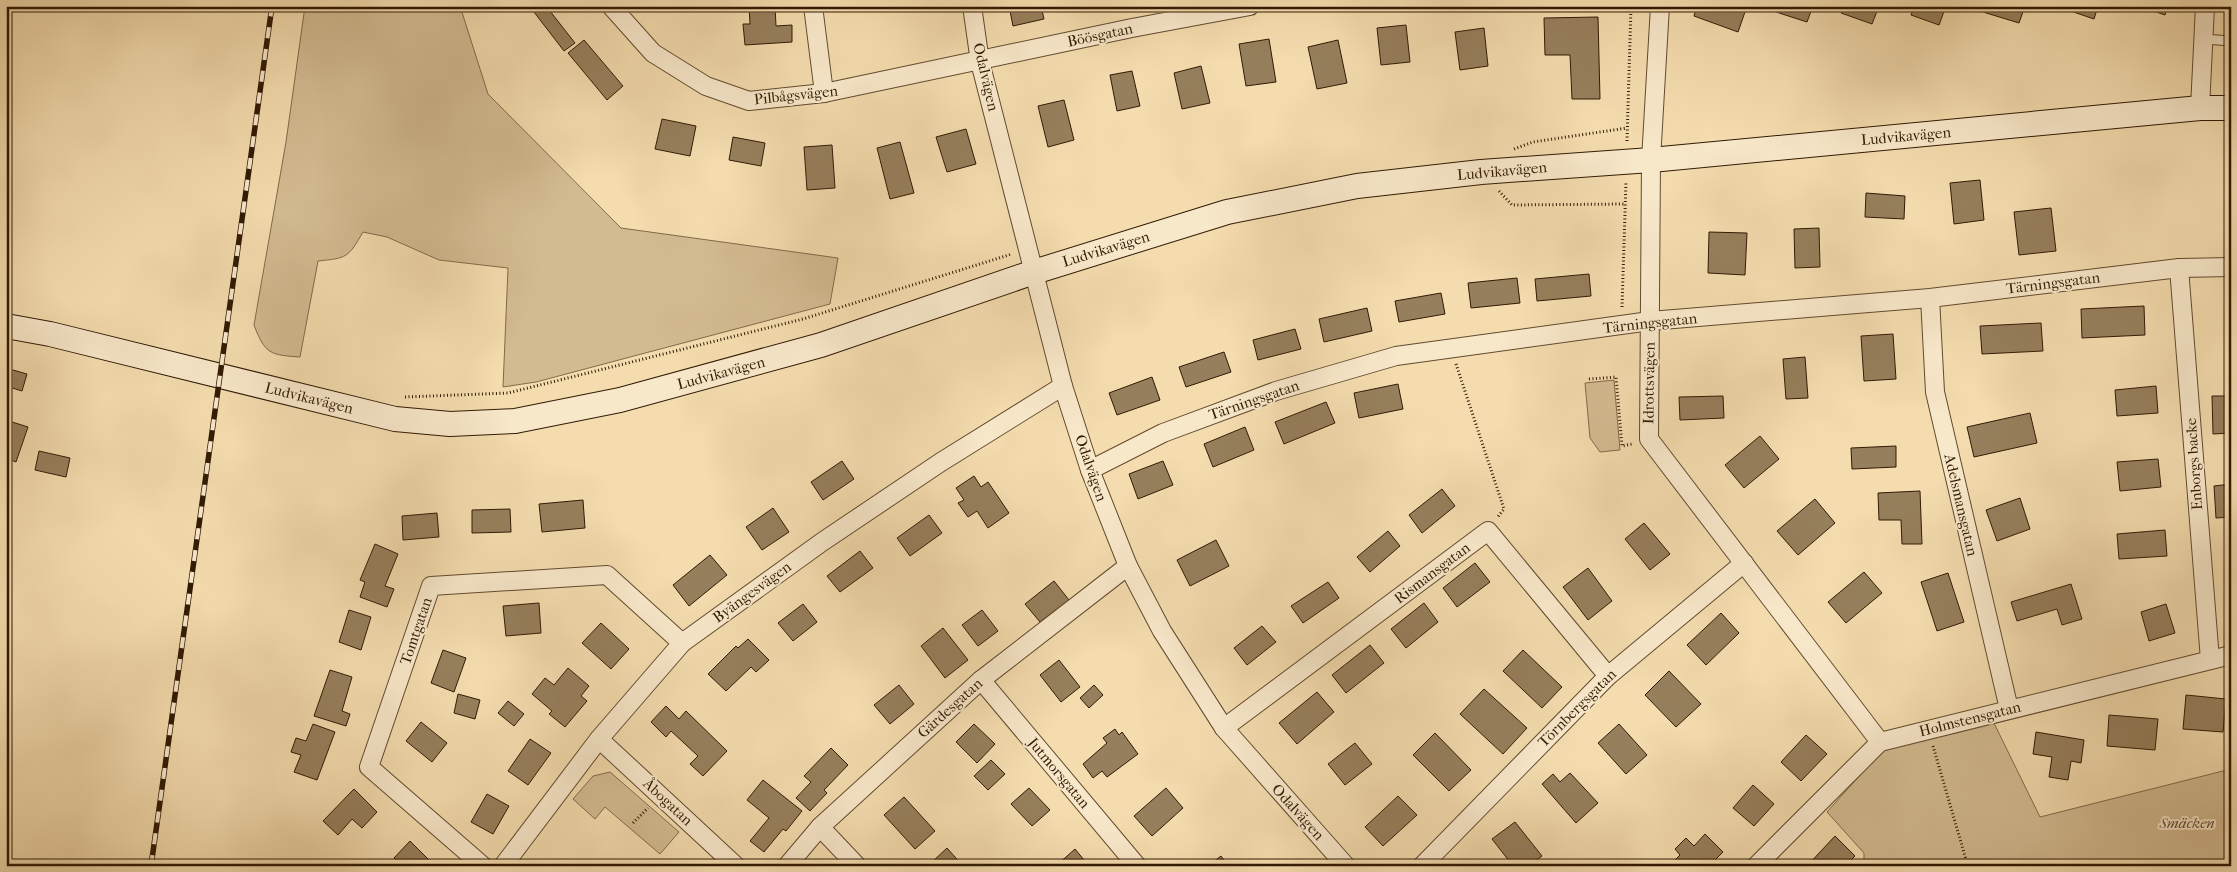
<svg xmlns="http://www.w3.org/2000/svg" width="2237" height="872" font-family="'IM FELL French Canon',serif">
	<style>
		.green { fill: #d3bb91; stroke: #826a4a }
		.building { fill: #967f5c; stroke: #311a04 }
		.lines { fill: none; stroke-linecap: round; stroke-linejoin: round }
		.lane-casing { stroke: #624a2e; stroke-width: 11 }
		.street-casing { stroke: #624a2e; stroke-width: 20 }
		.secondary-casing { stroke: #311a04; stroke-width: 26 }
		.path { stroke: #311a04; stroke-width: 3; stroke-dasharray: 1 2.5; stroke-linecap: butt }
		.lane { stroke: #f8e8ca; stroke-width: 9 }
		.street { stroke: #f8e8ca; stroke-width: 18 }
		.secondary { stroke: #f8e8ca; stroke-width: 24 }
		.rail-casing { stroke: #311a04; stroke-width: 5.5 }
		.rail { stroke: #f8e8ca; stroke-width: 4; stroke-dasharray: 11; stroke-linecap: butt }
		.labels { text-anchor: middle; stroke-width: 4; stroke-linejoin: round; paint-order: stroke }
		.street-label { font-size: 15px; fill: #311a04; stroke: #f8e8ca }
		.park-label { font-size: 15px; font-style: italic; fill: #624a2e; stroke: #f8e8ca }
	</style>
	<rect width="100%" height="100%" fill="#f4dcae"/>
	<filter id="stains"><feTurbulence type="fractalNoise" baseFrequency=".004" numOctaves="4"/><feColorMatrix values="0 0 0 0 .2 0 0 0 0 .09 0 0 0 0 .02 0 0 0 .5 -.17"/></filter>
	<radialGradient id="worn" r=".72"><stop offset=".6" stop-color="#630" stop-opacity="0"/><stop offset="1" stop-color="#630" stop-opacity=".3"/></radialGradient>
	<g class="green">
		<path d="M305,6H460L488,94L621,228L838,258L830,304L536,382L503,387L508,268L439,260L387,237L363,232C348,258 347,258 318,261L300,357C270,355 265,354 254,325L286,142Z"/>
		<polygon points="1614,380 1620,450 1600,452 1590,438 1585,383"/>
		<polygon points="1991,717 2040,817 2231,769 2231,866 1864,866 1864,853 1827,812 1887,745"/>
		<polygon points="610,772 679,832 660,854 605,807 595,819 573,799 593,776"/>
	</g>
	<g class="building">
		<polygon points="541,6 546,6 575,43 564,51 534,12"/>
		<polygon points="695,6 706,6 702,12"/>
		<polygon points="749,6 775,6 776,26 792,25 792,42 745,45 743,24 750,24"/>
		<polygon points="1009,6 1041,6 1044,19 1013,26"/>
		<polygon points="1697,6 1737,6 1746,9 1738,32 1694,16"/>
		<polygon points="1778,6 1813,6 1807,22 1776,12"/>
		<polygon points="1844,6 1879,6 1872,24 1841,13"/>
		<polygon points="1914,6 1946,6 1939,25 1911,15"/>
		<polygon points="1985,6 2025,6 2019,23 1983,12"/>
		<polygon points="2056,6 2098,6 2094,19"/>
		<polygon points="2139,6 2168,6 2165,15"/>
		<polygon points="1598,17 1600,99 1572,99 1570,55 1545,55 1544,18"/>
		<polygon points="1406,25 1410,62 1381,65 1377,28"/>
		<polygon points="1484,28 1488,66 1460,70 1455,32"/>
		<polygon points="1269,39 1276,82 1246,86 1239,44"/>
		<polygon points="584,40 623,86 607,100 568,53"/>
		<polygon points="1338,40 1347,83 1317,89 1308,47"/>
		<polygon points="1201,66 1210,103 1182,109 1174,73"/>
		<polygon points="1132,71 1140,106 1117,111 1110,75"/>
		<polygon points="1064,100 1074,140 1048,147 1038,106"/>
		<polygon points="662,119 696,126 690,156 655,149"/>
		<polygon points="966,129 976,164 947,172 936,137"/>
		<polygon points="733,137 765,143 761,166 729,160"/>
		<polygon points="900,142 914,193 890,199 877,148"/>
		<polygon points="832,145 835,188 807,190 804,147"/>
		<polygon points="1980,180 1984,220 1954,224 1950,183"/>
		<polygon points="1866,193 1905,196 1904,219 1865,217"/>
		<polygon points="2051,208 2056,251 2019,255 2014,212"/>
		<polygon points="1819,228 1820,267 1795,268 1794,229"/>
		<polygon points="1709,232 1747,233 1745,275 1708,273"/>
		<polygon points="1589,274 1591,296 1537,301 1535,279"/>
		<polygon points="1517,278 1520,303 1471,308 1468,283"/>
		<polygon points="1441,293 1445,314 1399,322 1395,301"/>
		<polygon points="2230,300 2231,300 2231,338 2229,338"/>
		<polygon points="2144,306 2145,335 2082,338 2081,309"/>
		<polygon points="1367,308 1372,331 1324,342 1319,319"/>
		<polygon points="2041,323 2043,351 1982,354 1980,326"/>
		<polygon points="1295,329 1301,349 1258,360 1253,340"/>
		<polygon points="1893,334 1896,379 1864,381 1861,336"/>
		<polygon points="1224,352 1231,372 1186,387 1179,367"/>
		<polygon points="1805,357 1808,398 1786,399 1783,359"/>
		<polygon points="6,368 27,374 22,391 6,386"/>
		<polygon points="1152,377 1160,400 1117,415 1109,393"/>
		<polygon points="1398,384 1403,409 1359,418 1354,393"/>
		<polygon points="2156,386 2158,413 2117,416 2115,390"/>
		<polygon points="1723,396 1724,418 1680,420 1679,397"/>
		<polygon points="2212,396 2231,396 2231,433 2213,434"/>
		<polygon points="1326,402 1335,423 1284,444 1275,422"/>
		<polygon points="2030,413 2037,443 1974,457 1967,427"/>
		<polygon points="6,420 28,427 16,462 6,458"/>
		<polygon points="1245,427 1254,450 1213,467 1204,444"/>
		<polygon points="1760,436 1779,459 1744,488 1725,465"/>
		<polygon points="1896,446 1896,467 1852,469 1851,448"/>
		<polygon points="39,451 70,458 66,477 35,470"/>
		<polygon points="2158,459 2161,487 2120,491 2117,462"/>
		<polygon points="842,461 854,479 823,500 811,482"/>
		<polygon points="1163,461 1173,485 1138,499 1129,474"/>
		<polygon points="974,476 981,487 988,482 1009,513 988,528 977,511 968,517 958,503 964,500 956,488"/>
		<polygon points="2231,484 2231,517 2216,518 2214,486"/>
		<polygon points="1442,489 1455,506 1422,533 1409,515"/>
		<polygon points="1920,491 1922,544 1902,544 1901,520 1879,520 1878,493"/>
		<polygon points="2020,498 2030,529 1997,541 1986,510"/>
		<polygon points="1815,499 1835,523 1798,555 1777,531"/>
		<polygon points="583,500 585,528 542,532 539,504"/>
		<polygon points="773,508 789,532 762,550 746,527"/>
		<polygon points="510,509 511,532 472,533 472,510"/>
		<polygon points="437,513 439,537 403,540 402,516"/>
		<polygon points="929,515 942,533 910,556 897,538"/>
		<polygon points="1644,523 1670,554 1650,570 1625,539"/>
		<polygon points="2165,530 2167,556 2119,559 2117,534"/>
		<polygon points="1388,531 1400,546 1370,572 1357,557"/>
		<polygon points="1216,540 1229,566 1190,586 1177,560"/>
		<polygon points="375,544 398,554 385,586 394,589 387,607 360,597 365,582 360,580"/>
		<polygon points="860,551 873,568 840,592 827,576"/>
		<polygon points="710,555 727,575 689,606 673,585"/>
		<polygon points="1475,563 1490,582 1457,607 1443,588"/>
		<polygon points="1588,568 1612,601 1588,620 1563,587"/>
		<polygon points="1864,572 1882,593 1846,623 1828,602"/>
		<polygon points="1948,573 1964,622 1937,631 1921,582"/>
		<polygon points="1054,581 1069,600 1040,622 1025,604"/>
		<polygon points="1328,582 1339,598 1303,623 1291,606"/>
		<polygon points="2071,584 2082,619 2062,625 2057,609 2017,621 2011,602"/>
		<polygon points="539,603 541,633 506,636 503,606"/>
		<polygon points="1424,603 1438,622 1406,648 1391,629"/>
		<polygon points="803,604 817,622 793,641 778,623"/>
		<polygon points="2166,604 2175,633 2149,641 2141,612"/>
		<polygon points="349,610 371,617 361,650 339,642"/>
		<polygon points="982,610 998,631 978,646 962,625"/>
		<polygon points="1721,613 1739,633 1706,665 1687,645"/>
		<polygon points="601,623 629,649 611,669 582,643"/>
		<polygon points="1262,626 1276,642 1247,665 1234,648"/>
		<polygon points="943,628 968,660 945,678 921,646"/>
		<polygon points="748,639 769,660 756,672 751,667 726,691 708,674 736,646 738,648"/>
		<polygon points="1370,645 1384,663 1346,693 1332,675"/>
		<polygon points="443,650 466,658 454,692 431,683"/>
		<polygon points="1523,650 1562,687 1542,708 1503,671"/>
		<polygon points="1059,660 1080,687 1061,702 1040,675"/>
		<polygon points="568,668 589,686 581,696 587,701 565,727 549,714 552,711 532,694 545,678 554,685"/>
		<polygon points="330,670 352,677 342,711 350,714 346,726 314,716"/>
		<polygon points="1669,671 1701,704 1676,727 1645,695"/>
		<polygon points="899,685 914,704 890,724 874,705"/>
		<polygon points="1094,685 1103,695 1089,708 1080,698"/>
		<polygon points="1484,689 1527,728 1503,754 1460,714"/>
		<polygon points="1317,692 1334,712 1297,744 1279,723"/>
		<polygon points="458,694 480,700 475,719 454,713"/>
		<polygon points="2186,695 2226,699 2223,732 2183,729"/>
		<polygon points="508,701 524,714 514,726 498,713"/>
		<polygon points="666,706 679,719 686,711 727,751 703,776 690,764 698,756 671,731 666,737 651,722"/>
		<polygon points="2109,715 2158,719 2155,750 2107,746"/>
		<polygon points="421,722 447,743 432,762 406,741"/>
		<polygon points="313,724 335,732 317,780 294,772 301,755 291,752 296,738 306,741"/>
		<polygon points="974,724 995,744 977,763 956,742"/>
		<polygon points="1619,724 1647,755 1626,774 1598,743"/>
		<polygon points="1115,729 1119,735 1122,732 1138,754 1107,777 1102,771 1093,778 1083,764 1107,743 1103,738"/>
		<polygon points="2036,732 2084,740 2081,763 2071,761 2068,780 2049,777 2052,757 2033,754"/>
		<polygon points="1435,733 1471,770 1449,791 1413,755"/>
		<polygon points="1806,735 1827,754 1801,781 1781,762"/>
		<polygon points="530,739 551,753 528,785 508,771"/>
		<polygon points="1355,743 1372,764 1345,785 1328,764"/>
		<polygon points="831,748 848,765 824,790 827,793 810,811 796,798 811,782 804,776"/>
		<polygon points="991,760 1005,774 988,790 974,776"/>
		<polygon points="1570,773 1598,803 1576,823 1542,784 1553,774 1560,782"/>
		<polygon points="763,780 802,811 786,831 783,829 764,852 750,841 769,818 747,800"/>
		<polygon points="1753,785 1774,804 1754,826 1733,808"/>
		<polygon points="1029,788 1050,810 1032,826 1011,804"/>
		<polygon points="1166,788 1183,808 1152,836 1134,816"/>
		<polygon points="354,789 377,812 362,828 352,819 338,835 323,821"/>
		<polygon points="487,794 509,806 493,834 471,822"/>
		<polygon points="1398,796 1417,815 1383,846 1365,827"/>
		<polygon points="904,797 935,831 915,849 884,815"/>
		<polygon points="1515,822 1542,856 1529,866 1513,866 1492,839"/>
		<polygon points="1705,834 1723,852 1709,866 1669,866 1680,855 1675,849 1686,838 1694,846"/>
		<polygon points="1835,836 1855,856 1845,866 1807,866"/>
		<polygon points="410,841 435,866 402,866 394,858"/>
		<polygon points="947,848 963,866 935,866 932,862"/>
		<polygon points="1075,849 1089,866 1058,866 1057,865"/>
		<polygon points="1221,856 1228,866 1208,866"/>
	</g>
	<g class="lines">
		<defs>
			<polyline id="lane" points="2204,39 2231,41"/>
			<g id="street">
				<polyline points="611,6 653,53 706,86 749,101 824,93 1132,28 1250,6"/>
				<polyline points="813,6 824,93"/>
				<polyline points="972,6 980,62 1063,386 1090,470 1128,566 1162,631 1224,728 1346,866"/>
				<polyline points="1660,6 1651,160 1649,439 1880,742"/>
				<polyline points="2200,108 2205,6"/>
				<polyline points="2179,268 2210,660"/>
				<polyline points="1930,298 1935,392 2009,709"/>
				<polyline points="1090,470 1163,433 1276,391 1396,356 1650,321 1930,298 2179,268 2231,267"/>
				<polyline points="981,680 1137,866"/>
				<polyline points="1224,728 1488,531 1608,676"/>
				<polyline points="599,739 736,866"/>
				<polyline points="820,827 857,866"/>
				<polyline points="483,866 369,767 431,586 607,575 682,643"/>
				<polyline points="503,866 599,739 682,643 822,542 941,462 1063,386"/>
				<polyline points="787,866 820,827 981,680 1128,566"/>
				<polyline points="1422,866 1608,676 1744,563"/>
				<polyline points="1756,866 1880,742 2231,655"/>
			</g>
			<polyline id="secondary" points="6,326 50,334 395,419 450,424 515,421 620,400 821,345 1034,272 1227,212 1357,186 1481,172 1651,160 2200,108 2231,108"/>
		</defs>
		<use href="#lane" class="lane-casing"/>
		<use href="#street" class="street-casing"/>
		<use href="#secondary" class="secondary-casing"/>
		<g class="path">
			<polyline points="1627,141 1631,6"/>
			<polyline points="1514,149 1533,142 1627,128"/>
			<polyline points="1499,191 1512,205 1625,204"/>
			<polyline points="1622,307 1626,181"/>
			<polyline points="1456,364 1504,509 1497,518"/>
			<polyline points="1589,379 1616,377 1622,446 1632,444"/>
			<polyline points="405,397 508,393 803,319 1012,254"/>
			<polyline points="1933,746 1967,863"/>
			<polyline points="633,823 648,808"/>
		</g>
		<use href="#lane" class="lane"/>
		<use href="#street" class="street"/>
		<use href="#secondary" class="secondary"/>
		<defs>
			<polyline id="rail" points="151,866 272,6"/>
		</defs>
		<use href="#rail" class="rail-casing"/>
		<use href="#rail" class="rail"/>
	</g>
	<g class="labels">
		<g class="street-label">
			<text transform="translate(1100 35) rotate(-12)" y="5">Böösgatan</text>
			<text transform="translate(986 77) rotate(77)" y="5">Odalvägen</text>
			<text transform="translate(796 95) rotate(-6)" y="5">Pilbågsvägen</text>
			<text transform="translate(1906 136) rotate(-5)" y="5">Ludvikavägen</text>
			<text transform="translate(1502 171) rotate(-5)" y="5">Ludvikavägen</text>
			<text transform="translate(1106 249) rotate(-17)" y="5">Ludvikavägen</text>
			<text transform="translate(2053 283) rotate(-7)" y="5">Tärningsgatan</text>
			<text transform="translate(1650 323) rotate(-6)" y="5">Tärningsgatan</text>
			<text transform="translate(721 373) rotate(-15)" y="5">Ludvikavägen</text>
			<text transform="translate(1649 383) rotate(-89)" y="5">Idrottsvägen</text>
			<text transform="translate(309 398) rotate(14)" y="5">Ludvikavägen</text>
			<text transform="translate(1254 400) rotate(-19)" y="5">Tärningsgatan</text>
			<text transform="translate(2194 464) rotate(-94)" y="5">Enborgs backe</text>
			<text transform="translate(1091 468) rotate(71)" y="5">Odalvägen</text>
			<text transform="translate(1961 505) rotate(77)" y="5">Adelsmansgatan</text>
			<text transform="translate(1432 573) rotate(-37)" y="5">Rismansgatan</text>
			<text transform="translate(752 592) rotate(-36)" y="5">Byängesvägen</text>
			<text transform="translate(416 631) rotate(-71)" y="5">Tomtgatan</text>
			<text transform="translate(950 708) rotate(-42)" y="5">Gärdesgatan</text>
			<text transform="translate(1577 708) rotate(-45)" y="5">Törnbergsgatan</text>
			<text transform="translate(1970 719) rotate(-14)" y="5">Holmstensgatan</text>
			<text transform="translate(1059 773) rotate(50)" y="5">Jutmorsgatan</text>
			<text transform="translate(668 802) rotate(43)" y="5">Åbogatan</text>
			<text transform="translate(1298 812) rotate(48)" y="5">Odalvägen</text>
		</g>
		<g class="park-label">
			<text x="2187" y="828">Smäcken</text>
		</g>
	</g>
	<rect width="2237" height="872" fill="none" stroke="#f4dcae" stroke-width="25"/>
	<rect x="8" y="8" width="2222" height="857" fill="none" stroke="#311a04" stroke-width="2.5"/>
	<rect x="12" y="12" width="2212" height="847" fill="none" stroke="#311a04"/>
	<rect width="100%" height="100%" filter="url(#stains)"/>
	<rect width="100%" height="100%" fill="url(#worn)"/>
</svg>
